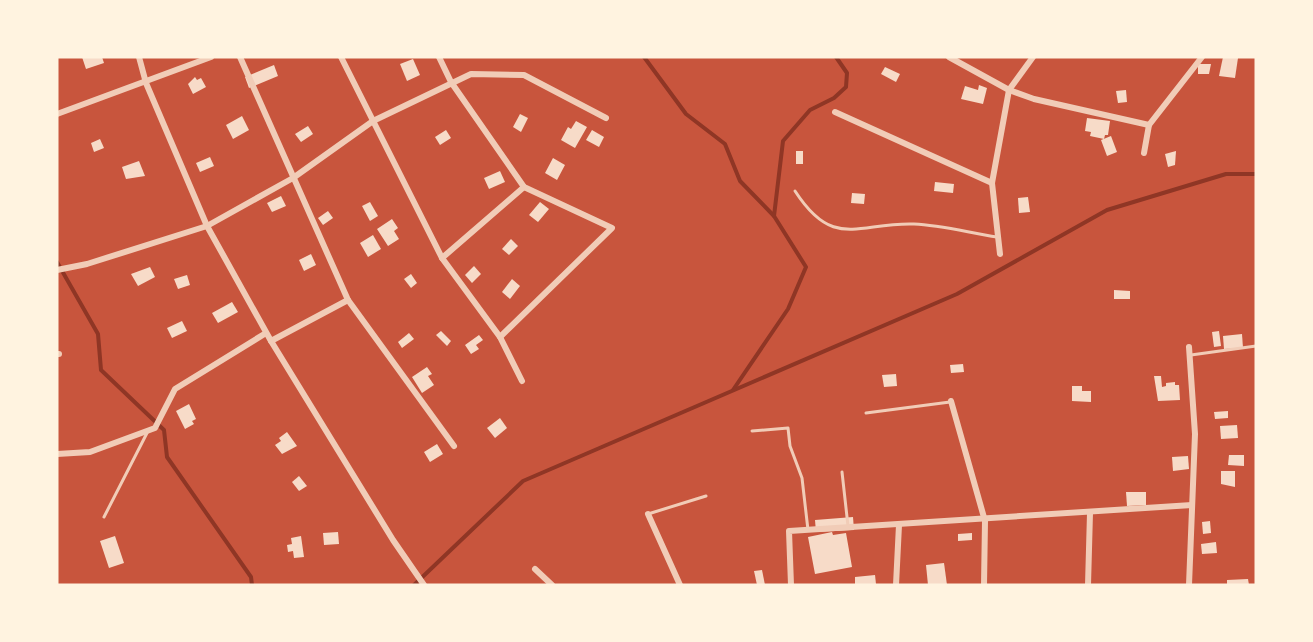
<svg xmlns="http://www.w3.org/2000/svg" width="1313" height="642" font-family="Mulish,sans-serif">
	<style>
		.lines { fill: none; stroke-linecap: round; stroke-linejoin: round }
		.stream { stroke: #8f3625; stroke-width: 4 }
		.building { fill: #f7dbc8 }
		.service { stroke: #f1ccb7; stroke-width: 3 }
		.minor { stroke: #f1ccb7; stroke-width: 6 }
	</style>
	<rect width="100%" height="100%" fill="#c8553d"/>
	<g class="lines">
		<g class="stream">
			<polyline points="644,57 686,114 725,144 740,181 774,216 806,267 788,309 733,390"/>
			<polyline points="774,216 783,141 810,110 834,98 846,87 847,73 836,57"/>
			<polyline points="57,262 98,334 101,370 164,430 167,457 251,577 252,585"/>
			<polyline points="414,585 523,481 957,294 1107,210 1226,174 1256,174"/>
		</g>
	</g>
	<g class="building">
		<polygon points="82,57 102,57 104,63 86,69"/>
		<polygon points="1223,57 1238,58 1235,78 1219,76"/>
		<polygon points="413,59 420,75 407,81 400,64"/>
		<polygon points="1198,64 1211,64 1209,74 1198,74"/>
		<polygon points="274,65 278,76 249,88 245,77"/>
		<polygon points="885,67 900,74 896,82 881,74"/>
		<polygon points="195,77 197,80 201,78 206,87 193,94 188,84"/>
		<polygon points="979,85 987,88 983,104 961,99 965,86 978,90"/>
		<polygon points="1126,90 1127,102 1118,103 1116,91"/>
		<polygon points="520,114 528,118 521,132 513,127"/>
		<polygon points="242,116 249,130 233,139 226,125"/>
		<polygon points="1087,118 1110,121 1108,135 1105,135 1104,139 1090,136 1091,132 1085,131"/>
		<polygon points="576,121 587,127 575,148 561,140 568,127 571,129"/>
		<polygon points="308,126 313,134 301,142 295,134"/>
		<polygon points="446,130 451,138 440,145 435,137"/>
		<polygon points="592,130 604,137 599,147 586,140"/>
		<polygon points="1111,136 1117,152 1107,156 1101,140"/>
		<polygon points="100,139 104,148 94,152 91,143"/>
		<rect x="796" y="151" width="7" height="13"/>
		<polygon points="1176,151 1175,165 1168,167 1165,154"/>
		<polygon points="210,157 214,166 200,172 196,163"/>
		<polygon points="553,158 565,165 557,180 545,173"/>
		<polygon points="139,161 145,176 126,179 122,167"/>
		<polygon points="500,171 505,182 489,189 484,178"/>
		<polygon points="935,182 954,184 953,193 934,191"/>
		<polygon points="852,193 865,194 864,204 851,203"/>
		<polygon points="281,196 286,206 272,212 267,203"/>
		<polygon points="1028,197 1030,212 1019,213 1018,198"/>
		<polygon points="370,202 378,216 370,221 362,206"/>
		<polygon points="540,202 549,209 538,222 529,215"/>
		<polygon points="328,211 333,218 323,225 318,218"/>
		<polygon points="392,219 398,228 394,231 399,239 388,246 377,229"/>
		<polygon points="373,235 381,249 368,257 360,243"/>
		<polygon points="511,239 518,246 509,255 502,249"/>
		<polygon points="311,254 316,265 304,271 299,260"/>
		<polygon points="474,266 481,274 472,283 465,275"/>
		<polygon points="150,267 155,277 138,286 131,274"/>
		<polygon points="411,274 417,283 411,288 404,279"/>
		<polygon points="187,275 190,285 178,289 174,279"/>
		<polygon points="512,279 520,286 510,299 502,292"/>
		<polygon points="1114,290 1130,291 1130,299 1114,299"/>
		<polygon points="232,302 238,312 218,323 212,313"/>
		<polygon points="182,321 187,331 172,338 167,328"/>
		<polygon points="441,331 451,341 447,346 436,335"/>
		<polygon points="1219,331 1221,346 1214,347 1212,332"/>
		<polygon points="409,333 414,339 402,348 398,342"/>
		<polygon points="1242,334 1243,348 1224,349 1223,336"/>
		<polygon points="479,335 483,340 476,345 479,349 471,354 465,345"/>
		<polygon points="963,364 964,372 951,373 950,365"/>
		<polygon points="427,367 432,374 428,376 434,385 422,393 412,377"/>
		<polygon points="896,374 897,386 884,387 882,375"/>
		<polygon points="1154,376 1161,376 1162,387 1166,386 1166,383 1175,382 1175,385 1179,385 1180,400 1158,401"/>
		<polygon points="1072,386 1082,386 1082,391 1091,391 1091,402 1072,401"/>
		<polygon points="189,404 196,419 192,421 194,424 185,429 176,411"/>
		<polygon points="1228,411 1228,418 1215,419 1214,412"/>
		<polygon points="500,418 507,428 495,438 487,428"/>
		<polygon points="1237,425 1238,438 1221,439 1220,426"/>
		<polygon points="287,432 297,446 282,454 275,445 281,441 279,438"/>
		<polygon points="437,444 443,454 430,462 424,452"/>
		<polygon points="1229,455 1244,455 1244,466 1228,465"/>
		<polygon points="1188,456 1189,469 1173,471 1172,457"/>
		<polygon points="1221,471 1235,471 1235,487 1221,484"/>
		<polygon points="299,476 307,486 299,491 292,482"/>
		<polygon points="1126,492 1146,492 1146,505 1127,506"/>
		<polygon points="853,517 854,530 816,532 815,520"/>
		<polygon points="1210,521 1211,533 1203,534 1202,522"/>
		<polygon points="338,532 339,544 324,545 323,533"/>
		<polygon points="832,532 833,535 846,533 852,567 815,574 808,537"/>
		<polygon points="972,533 972,540 958,541 958,534"/>
		<polygon points="115,536 124,563 109,568 100,541"/>
		<polygon points="301,536 304,557 294,558 293,551 288,552 287,545 292,544 291,538"/>
		<polygon points="1216,542 1217,553 1202,554 1201,544"/>
		<polygon points="944,563 947,585 928,585 926,565"/>
		<polygon points="762,570 765,585 757,585 754,571"/>
		<polygon points="875,575 876,584 855,585 855,577"/>
		<polygon points="1248,579 1249,585 1227,585 1227,580"/>
	</g>
	<g class="lines">
		<g class="service">
			<path d="M795,191C834,251 858,222 914,224C941,225 970,233 997,237"/>
			<polyline points="1191,355 1256,346"/>
			<polyline points="866,413 950,402"/>
			<polyline points="752,431 788,428 790,446 802,478 808,530"/>
			<polyline points="842,472 848,526"/>
			<polyline points="648,514 706,496"/>
			<polyline points="104,517 147,433"/>
		</g>
		<g class="minor">
			<polyline points="139,57 146,83 207,226 271,341 393,540 424,585"/>
			<polyline points="240,57 348,300 454,446"/>
			<polyline points="341,57 442,258 500,337 522,381"/>
			<polyline points="439,57 451,82 524,187 612,228 500,337"/>
			<polyline points="949,57 1009,90 1034,99 1149,125"/>
			<polyline points="835,112 992,183"/>
			<polyline points="57,114 211,57"/>
			<polyline points="1144,153 1149,125 1202,57"/>
			<polyline points="1000,254 992,183 1009,90 1033,57"/>
			<polyline points="442,258 524,187"/>
			<polyline points="57,270 87,264 207,226 293,178 373,121 471,74 524,75 606,118"/>
			<polyline points="271,341 348,300"/>
			<polyline points="57,354 59,354"/>
			<polyline points="951,401 985,521 984,585"/>
			<polyline points="57,454 90,452 155,428 175,389 266,333"/>
			<polyline points="648,514 680,585"/>
			<polyline points="535,569 552,585"/>
			<polyline points="791,585 789,531 1192,505"/>
			<polyline points="896,585 899,525"/>
			<polyline points="1088,585 1090,513"/>
			<polyline points="1189,585 1195,434 1189,347"/>
		</g>
	</g>
	<rect width="1313" height="642" fill="none" stroke="#fff3e0" stroke-width="117"/>
</svg>
